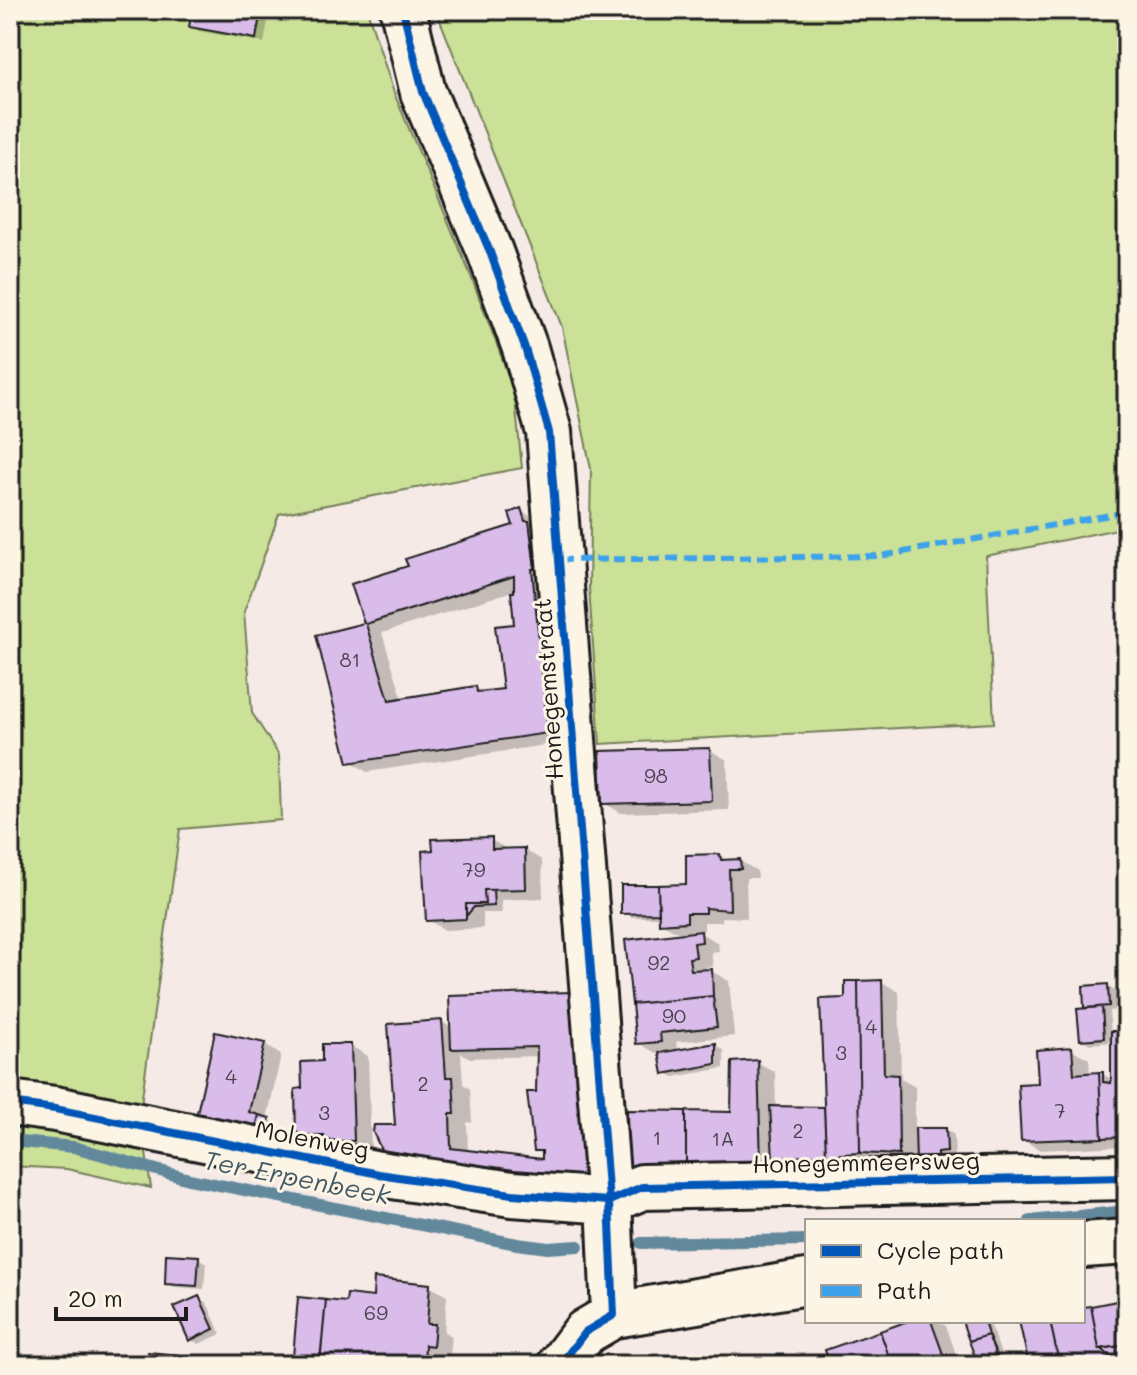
<svg xmlns="http://www.w3.org/2000/svg" width="1137" height="1375" font-family="Mali,sans-serif">
<style>
.green{fill:#cbe197;stroke:#747e5a;stroke-width:2}
.shadow{fill:#0003;fill-rule:evenodd}
.lines{fill:none;stroke-linecap:round;stroke-linejoin:round}
.stream{stroke:#62889c;stroke-width:12}
.building{fill:#d9bcea;stroke:#1c1c1c;stroke-width:2;fill-rule:evenodd}
.street-casing{stroke:#1c1c1c;stroke-width:50}
.street{stroke:#fcf5e5;stroke-width:44}
.quiet{stroke:#3da2ea;stroke-width:6;stroke-dasharray:12 6;stroke-linecap:butt}
.cycleway-casing{stroke:#fcf5e5;stroke-width:13}
.cycleway{stroke:#0057b8;stroke-width:8}
.labels{text-anchor:middle;stroke-width:6;stroke-linejoin:round;paint-order:stroke}
.number-label{font-size:20px;fill:#4b4450}
.street-label{font-size:24px;fill:#1c1c1c;stroke:#fcf5e5}
.water-label{font-size:26px;font-style:italic;fill:#455b67;stroke:#fcf5e5}
</style>
<rect width="100%" height="100%" fill="#f5eae6"/>
<filter id="ink" filterUnits="userSpaceOnUse"><feTurbulence type="fractalNoise" baseFrequency=".0125" numOctaves="2"/><feDisplacementMap in="SourceGraphic" scale="16" xChannelSelector="R" yChannelSelector="G"/><feConvolveMatrix kernelMatrix="1 2 1 2 8 2 1 2 1" color-interpolation-filters="sRGB"/></filter>
<g filter="url(#ink)">
<path class="green" d="M10 10H367L394 93 469 271 514 390 522 468 279 514 244 612 252 713 279 755 281 820 180 829 140 1111 151 1188 67 1169 10 1166Z
M436 10H1127V527L986 556 994 723 600 744 589 588 591 469 562 327Z"/>
<path class="shadow" d="M194 10H270L264 43 199 31 191 26Z
M521 511 539 521 565 742 367 772 350 761 366 624 353 585 411 568 516 527ZM513 591 517 626 505 691 484 693 475 688 403 700 382 633Z
M710 750 727 760 729 810 621 813 604 803Z
M491 840 509 850H524L542 860 543 898 501 900 502 913H483V928L445 930 428 920Z
M720 856 729 862 740 861 757 871 758 878H746L747 918 722 917V922H704V931H697L718 943 719 951 711 952 713 966 706 967 707 971H711L729 981 734 1036 676 1042 678 1052 716 1045 724 1050V1068L674 1077 665 1072 661 1053H656L638 1043 683 935 661 923V917H631L623 912 688 886Z
M882 982 899 992 901 1079 915 1087V1130H946L954 1135 955 1156H945V1165H926L916 1159V1164L792 1167 777 1158V1174L647 1176 630 1166 733 1114 757 1062 775 1072 776 1108 826 1109 847 1000Z
M1107 986 1115 991 1117 1010 1109 1011 1111 1033H1127V1146L1040 1150 1023 1140 1041 1085 1071 1049 1089 1059 1090 1075 1103 1074 1113 1080V1042L1090 1044 1082 1039 1087 1010 1085 988Z
M570 994 603 1192 403 1165 398 1126 442 1022 452 1028ZM461 1053 470 1058 539 1056 536 1149 544 1154V1161L468 1152 467 1122 472 1123 470 1089 463 1084Z
M264 1044 281 1055 267 1119 277 1124 272 1145 215 1131Z
M351 1046 368 1056 371 1150H343L315 1145 298 1135 304 1090Z
M198 1258 206 1263 204 1289 175 1287 167 1283Z
M429 1286 447 1296 444 1332 452 1336 450 1355 442 1354 441 1365H322V1363L304 1361 296 1356 300 1300 348 1304Z
M199 1298 207 1303 221 1334 199 1344 191 1340Z
M914 1321H937L946 1326 960 1365H832Z
M964 1321H989L1004 1362 995 1365 980 1362Z
M179 1357 187 1362V1365H148Z"/>
<g class="lines">
<path class="stream" d="M10 1141 74 1147 189 1179 517 1244 548 1248 578 1246
M1030 1221 1127 1211
M641 1243 807 1240"/>
</g>
<path class="building" d="M192 10H261L256 39 189 27Z
M521 508 525 521H529L535 569H532L548 733 348 763 316 635 364 623 351 584 408 566 405 559 513 525 509 513ZM514 576V592H511L514 624 495 626 503 689 477 692 476 686 389 700 366 624Z
M710 748 712 801 602 804 600 751Z
M492 837V849L525 848 526 889 484 890 485 904H466V919L426 921 422 851 433 850 432 839Z
M720 854 721 860 740 859 741 869H729L730 910 705 908V913H687V922L659 924 658 885 686 884V855Z
M621 885H658L659 913 621 914Z
M484 890H493L494 906 474 907 466 916V904H485Z
M701 931 702 942 694 943 696 957 689 958 691 970 712 969 713 996 632 1004 625 940Z
M882 980 884 1074 898 1075 899 1155 860 1153 858 981Z
M845 981H858L860 1153 826 1155 820 999 845 998Z
M1108 984 1109 1006 1084 1008 1083 986Z
M571 992 586 1183 415 1168V1155L384 1156 373 1132 374 1125H395L388 1024 442 1020 446 1077H453L455 1114H450L451 1148 542 1159V1151H534L527 1092H536L537 1047 451 1049 449 996Z
M713 996 717 1027 660 1033 661 1042 636 1044 632 1004Z
M1102 1007 1104 1038 1080 1040 1077 1009Z
M1111 1031H1127V1137L1102 1138 1099 1072H1103V1082L1111 1083Z
M215 1032 265 1043 249 1112 259 1115 254 1136 195 1122Z
M716 1043V1064L663 1074 659 1053Z
M322 1044H351L354 1141H324V1136H296L295 1089 302 1088 301 1062 322 1061Z
M1072 1047 1074 1074 1099 1072 1102 1138 1021 1141 1018 1084 1038 1083 1036 1050Z
M758 1060 761 1165 686 1166V1111L731 1112 732 1062Z
M770 1106 824 1107 826 1155 773 1158Z
M627 1110 686 1111V1166L628 1167Z
M259 1115 270 1118 265 1138 254 1136Z
M915 1128H946L947 1152 937 1153V1161L916 1162Z
M166 1254 199 1256 197 1286 165 1284Z
M374 1278 430 1284 427 1324H435L433 1346 425 1345 424 1365 320 1363 326 1300 346 1302 347 1294 373 1297Z
M199 1296 214 1329 189 1341 174 1307Z
M298 1297 326 1300 320 1360 293 1357Z
M1127 1299V1345L1099 1349 1091 1306Z
M1091 1306 1099 1349H1102L1119 1365H1064L1058 1358 1050 1321H1083V1307Z
M908 1321H931L947 1365H892L880 1331Z
M962 1321H984L988 1335 969 1341Z
M1019 1321H1050L1058 1358 1064 1365H1029Z
M880 1331 892 1365H830L825 1350Z
M988 1335 997 1357 978 1364 969 1341Z
M1127 1345V1365H1119L1102 1349Z
M148 1352 179 1355V1365H146Z"/>
<g class="lines">
<g class="street-casing">
<path id="street" d="M403 10 423 92 490 252 525 348 549 432 609 1201 614 1315
M10 1103 55 1109 379 1174 512 1194 609 1201 642 1187 1127 1177
M1083 1245 1127 1242
M560 1365 585 1332 614 1315 807 1282"/>
</g>
<use href="#street" class="street"/>
<path class="quiet" d="M559 560 881 556 1127 512"/>
<g class="cycleway-casing">
<path id="cycleway" d="M403 10 423 92 490 252 525 348 549 432 609 1201 614 1315 585 1332 560 1365
M10 1103 55 1109 379 1174 512 1194 609 1201 642 1187 1127 1177"/>
</g>
<use href="#cycleway" class="cycleway"/>
</g>
</g>
<g class="labels">
<g class="number-label">
<text x="350" y="667">81</text>
<text x="656" y="783">98</text>
<text x="474" y="877">79</text>
<text x="659" y="970">92</text>
<text x="674" y="1023">90</text>
<text x="871" y="1034">4</text>
<text x="841" y="1060">3</text>
<text x="231" y="1084">4</text>
<text x="423" y="1091">2</text>
<text x="1060" y="1118">7</text>
<text x="324" y="1120">3</text>
<text x="798" y="1138">2</text>
<text x="657" y="1145">1</text>
<text x="723" y="1146">1A</text>
<text x="376" y="1320">69</text>
</g>
<g class="street-label">
<text transform="translate(549 689) rotate(-94)" y="8">Honegemstraat</text>
<text transform="translate(312 1140) rotate(11)" y="8">Molenweg</text>
<text transform="translate(866 1163) rotate(-1)" y="8">Honegemmeersweg</text>
</g>
<g class="water-label">
<text transform="translate(297 1178) rotate(11)" y="9">Ter Erpenbeek</text>
</g>
</g>
<rect width="1137" height="1375" fill="none" stroke="#fcf5e5" stroke-width="40"/>
<rect x="20" y="20" width="1097" height="1335" fill="none" stroke="#1c1c1c" stroke-width="3" filter="url(#ink)"/>
<rect x="805" y="1219" width="280" height="104" fill="#fcf5e5" stroke="#a29e95" stroke-width="2"/>
<rect x="821" y="1245" width="40" height="12" fill="#0057b8" stroke="#a29e95" stroke-width="2"/>
<text x="877" y="1259" font-size="24" fill="#1c1c1c">Cycle path</text>
<rect x="821" y="1285" width="40" height="12" fill="#3da2ea" stroke="#a29e95" stroke-width="2"/>
<text x="877" y="1299" font-size="24" fill="#1c1c1c">Path</text>
<path d="M56 1307v12h130v-12" fill="none" stroke="#1c1c1c" stroke-width="4"/>
<text x="68" y="1307" font-size="24" fill="#1c1c1c" stroke="#fcf5e5" stroke-width="6" paint-order="stroke">20 m</text>
</svg>
